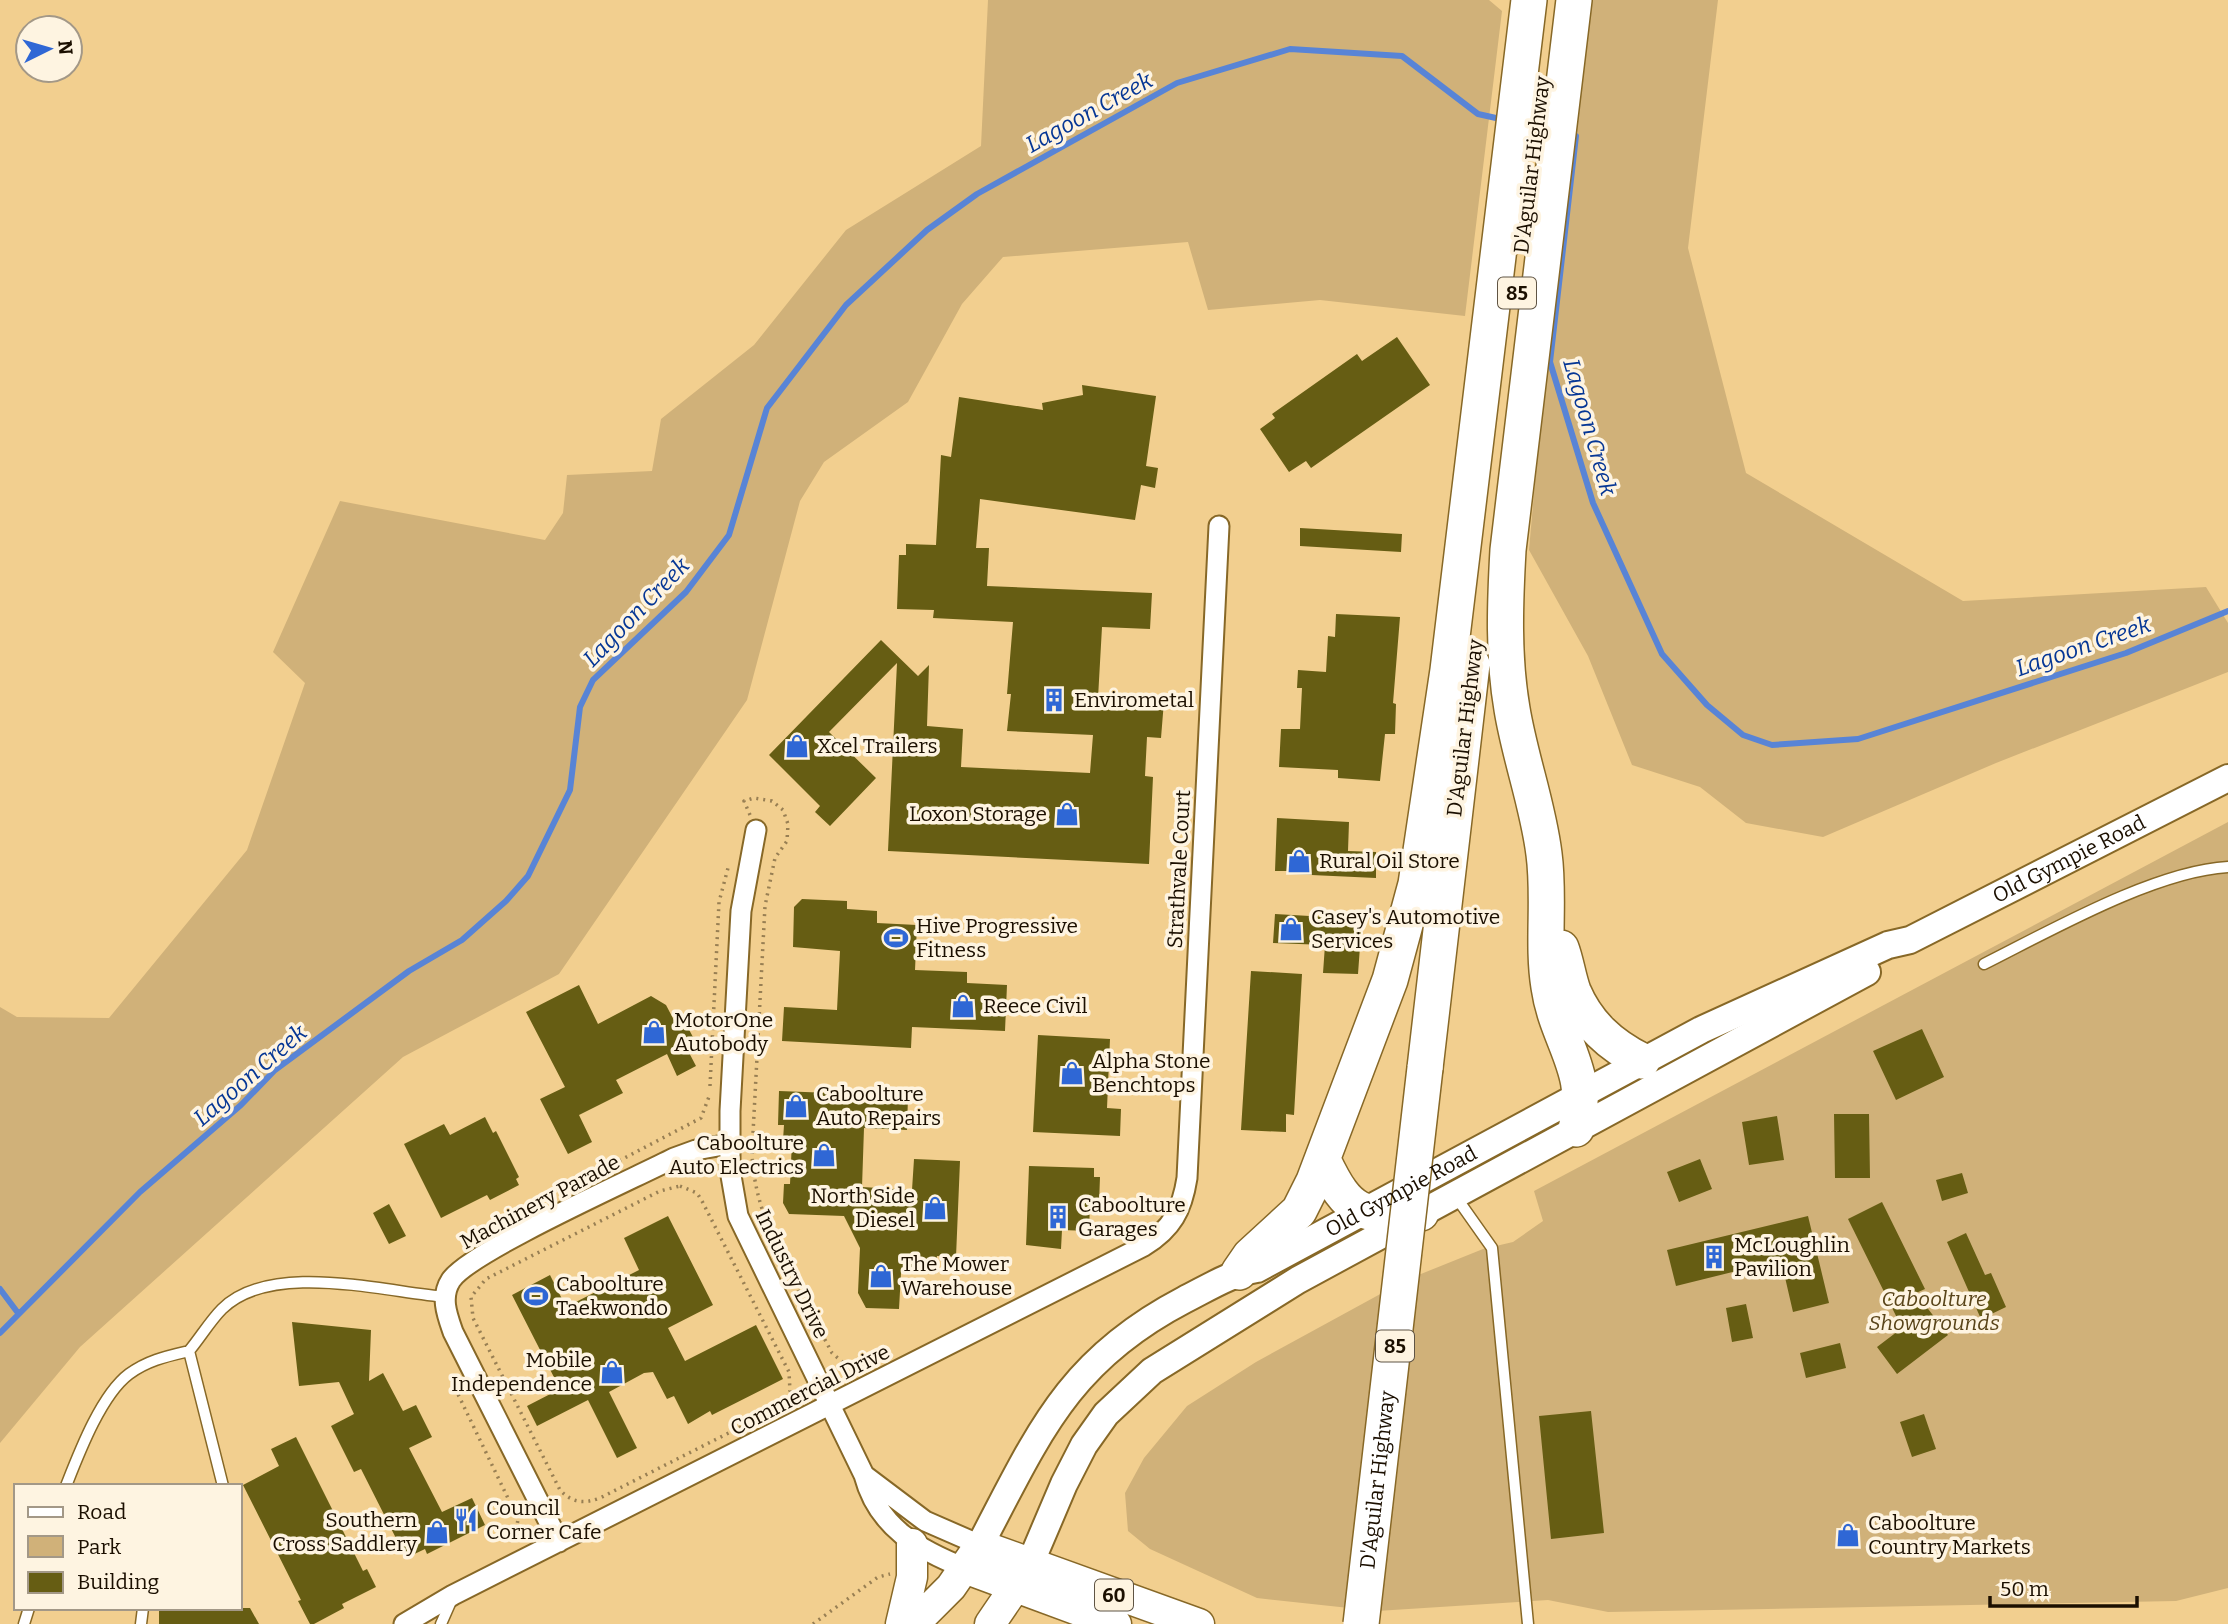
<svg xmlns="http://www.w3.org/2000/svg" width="2228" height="1624" font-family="Bitter,serif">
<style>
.green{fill:#d0b179}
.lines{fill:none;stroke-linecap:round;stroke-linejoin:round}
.stream{stroke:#5884d6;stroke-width:6}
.building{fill:#665d13}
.lane-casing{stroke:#876827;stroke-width:13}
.street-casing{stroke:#876827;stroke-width:23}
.secondary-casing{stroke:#876827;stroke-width:30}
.primary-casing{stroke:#876827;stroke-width:33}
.highway-casing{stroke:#876827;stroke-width:38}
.path{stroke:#987f53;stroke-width:3.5;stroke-dasharray:2 5;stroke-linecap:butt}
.lane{stroke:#fff;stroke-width:10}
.street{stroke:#fff;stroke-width:19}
.secondary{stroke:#fff;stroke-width:26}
.primary{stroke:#fff;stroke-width:30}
.highway{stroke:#fff;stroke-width:35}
.highway-bridge-casing{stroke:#876827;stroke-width:38;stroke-linecap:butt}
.highway-bridge{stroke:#fff;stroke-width:35}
.labels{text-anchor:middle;stroke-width:7;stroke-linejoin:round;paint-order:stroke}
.shield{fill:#fef4e1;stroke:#5f5444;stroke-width:2}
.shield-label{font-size:19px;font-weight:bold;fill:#1b0f00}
.street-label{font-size:21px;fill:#1b0f00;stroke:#fef4e1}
.poi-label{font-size:21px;fill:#1b0f00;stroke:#fef4e1;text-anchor:start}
.park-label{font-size:21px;font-style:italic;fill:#594419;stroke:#fef4e1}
.water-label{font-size:23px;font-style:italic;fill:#053695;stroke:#fef4e1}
</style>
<rect width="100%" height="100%" fill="#f2cf8f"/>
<path class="green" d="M988 0H1489L1502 11 1465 316 1320 300 1208 310 1188 242 1003 257 962 304 908 402 824 462 800 501 747 700 559 974 403 1057 80 1347 0 1443V1007L17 1017 109 1018 247 850 305 683 273 652 340 501 545 540 563 513 567 475 652 471 661 419 754 345 846 230 981 146Z
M1591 0H1718L1688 248 1746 473 1963 601 2206 587 2228 623V672L1996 763 1823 837 1746 823 1700 787 1632 765 1588 656 1529 550 1539 436Z
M2228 822V1588L2176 1601 1608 1612 1548 1600 1377 1611 1257 1598 1150 1549 1128 1531 1125 1493 1144 1458 1187 1406 1256 1362 1406 1280 1483 1249 1513 1242 1543 1221 1534 1191Z"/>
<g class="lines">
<path class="stream" d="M1570 135 1576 136 1550 362 1593 503 1662 654 1707 705 1743 735 1772 745 1858 739 2126 653 2228 611
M0 1289 18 1313
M0 1333 140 1192 241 1105 275 1070 409 971 462 940 506 901 528 876 570 790 580 707 593 680 686 592 729 535 767 408 846 305 927 230 977 194 1177 83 1290 49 1402 56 1478 114 1505 120"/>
</g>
<path class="building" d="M1397 337 1430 385 1311 468 1306 461 1289 472 1260 429 1275 418 1272 414 1357 354 1362 361Z
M1082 385 1156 396 1146 466 1158 468 1155 488 1141 485 1135 520 980 499 976 548H989L987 586 1152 593 1150 629 1102 627 1098 698 1164 701 1161 738 1147 737 1145 776 1153 777 1149 864 888 851 897 663 829 732 876 778 830 826 815 812 820 806 769 755 881 640 918 676 929 665 927 726 963 729 961 767 1090 773 1093 735 1007 731 1011 694H1007L1013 622 933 618 934 610 897 609 899 555H906V544L936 545 941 455 951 457 959 397 1043 410 1042 403 1083 395Z
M1300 528 1402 534 1401 552 1300 546Z
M1336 614 1400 617 1393 703 1396 704 1395 734H1385L1380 781 1338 778V770L1279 767 1281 729H1300L1302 688H1297L1298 670 1326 672 1328 636 1335 637Z
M1277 818 1349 822 1348 851 1376 852V878L1290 874V871H1275Z
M802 899 847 901V909L877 911V923L917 925 915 970 967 972V983L1007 985 1005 1031 912 1027 911 1048 782 1041 784 1007 837 1010 840 951 793 947 794 907Z
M1275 914 1362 919 1358 974 1323 973 1325 945 1273 943Z
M1251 971 1302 974 1294 1115 1286 1114V1132L1241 1130Z
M579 985 598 1024 651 996 666 1005 677 1026 685 1022 694 1039 685 1045 696 1066 677 1076 667 1054 616 1080 623 1093 579 1115 592 1142 568 1154 540 1099 565 1087 526 1012Z
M1922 1029 1944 1077 1896 1100 1873 1051Z
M1038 1035 1110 1039 1107 1108 1121 1109 1120 1136 1033 1132Z
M779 1091 908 1096 907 1130 864 1128 862 1187 912 1190 914 1159 960 1161 956 1257 937 1256 936 1274 901 1273 899 1309 866 1308 858 1293 860 1248 844 1216 789 1214 783 1203 784 1184H790L792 1141 783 1140 784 1125H778Z
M1834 1114H1869L1870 1178H1835Z
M1777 1116 1784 1160 1749 1165 1742 1122Z
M485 1117 493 1133 496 1131 519 1177 516 1179 519 1185 490 1200 487 1195 441 1218 404 1144 444 1124 450 1135Z
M1700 1159 1712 1189 1679 1202 1667 1172Z
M1029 1166 1094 1168V1177H1100L1099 1204H1090L1089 1231 1062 1230 1061 1249 1026 1245Z
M1962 1173 1968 1193 1942 1201 1936 1180Z
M1882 1202 1925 1289 1916 1293 1948 1335 1897 1374 1877 1347 1902 1328 1848 1219Z
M389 1204 406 1236 389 1244 373 1213Z
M668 1216 713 1305 668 1328 685 1361 756 1325 783 1379 712 1415 710 1411 688 1424 674 1396 667 1399 653 1372 644 1373 609 1392 637 1448 617 1458 588 1400 537 1426 527 1406 560 1389 512 1295 550 1275 566 1307 639 1270 624 1238Z
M1808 1216 1829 1303 1793 1312 1781 1260 1676 1286 1667 1250Z
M1966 1233 1985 1275 1991 1273 2006 1307 1981 1319 1947 1242Z
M1746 1304 1753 1338 1732 1342 1726 1308Z
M292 1322 371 1330 369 1381 383 1373 403 1411 416 1405 432 1437 409 1448 442 1512 472 1498 485 1525 427 1554 425 1549 406 1558 361 1469 354 1472 331 1426 354 1414 339 1382 299 1386Z
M1840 1343 1846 1368 1806 1378 1800 1353Z
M1591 1411 1604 1533 1551 1539 1539 1416Z
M1924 1414 1936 1449 1912 1457 1900 1422Z
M296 1437 363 1571 367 1569 376 1587 342 1604 344 1608 314 1624H310L298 1601 301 1600 243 1485 279 1466 271 1449Z
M159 1608H250L259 1624H159Z"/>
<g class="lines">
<g class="lane-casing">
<path id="lane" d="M1984 964C2050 931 2155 871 2228 867
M1456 1197 1492 1248 1528 1624
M189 1351 223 1486
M66 1486C79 1453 101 1395 129 1374 148 1360 168 1356 189 1351 200 1338 210 1321 222 1309 272 1260 384 1292 446 1297
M24 1624 29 1608
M141 1624 143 1608
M441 1624 452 1599"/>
</g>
<g class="street-casing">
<path id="street" d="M756 830 741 911 730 1111V1170L738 1216 864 1475C878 1528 919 1550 967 1569
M864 1475 925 1521 980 1545
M559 1542 453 1332C447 1315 440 1297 451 1280 471 1251 633 1179 674 1158L696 1150 729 1144
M404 1624 453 1595 1144 1246C1172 1229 1182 1210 1187 1178L1219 526"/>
</g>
<g class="secondary-casing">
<g id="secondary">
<path id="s1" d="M980 1545C1038 1435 1067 1361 1184 1300 1208 1288 1231 1273 1257 1269L1701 1030 1888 945 1910 940 2228 778"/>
<path d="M1030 1564 1064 1484 1084 1445 1106 1414 1152 1371 1298 1280 1867 972"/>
</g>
</g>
<g class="primary-casing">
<path id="primary" d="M967 1569 1116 1624
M901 1624 912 1577V1544
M914 1624 951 1587 980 1545 1199 1624
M990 1624 1026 1571"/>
</g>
<g class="highway-casing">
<path id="highway" d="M1574 0 1508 550C1505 603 1503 657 1512 709 1520 758 1538 805 1544 854 1550 898 1542 944 1549 987 1557 1042 1592 1072 1576 1129
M1561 948C1566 961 1568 977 1573 991 1587 1024 1610 1045 1642 1061
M1425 1068 1472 664
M1323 1160C1349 1215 1361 1217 1421 1213
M1239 1272 1250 1256 1299 1211 1314 1181 1390 980 1416 884 1448 670 1529 0"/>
</g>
<path class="path" d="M750 815 744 801 754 798 772 801 783 810 788 824 787 841 775 858 765 906 752 1152C754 1224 800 1291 832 1353L846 1365H863
M710 1086 719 902 728 868
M613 1164 701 1118 710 1094
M680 1186 697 1193 702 1201 789 1372 790 1391 778 1408 600 1498C584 1504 572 1503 560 1490L473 1318 471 1297 486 1279 660 1191Z
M500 1220 518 1211
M461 1385 455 1388 518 1519 516 1532 507 1544
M813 1624 878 1577 890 1574"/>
<use href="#lane" class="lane"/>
<use href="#street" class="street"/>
<use href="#secondary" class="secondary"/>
<use href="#primary" class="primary"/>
<use href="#highway" class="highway"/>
<g class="highway-bridge-casing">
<g id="highway-bridge">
<path id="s2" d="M1361 1624 1425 1068"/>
</g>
</g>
<use href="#highway-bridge" class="highway-bridge"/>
</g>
<defs>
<g id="building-bare" transform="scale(1.89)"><path d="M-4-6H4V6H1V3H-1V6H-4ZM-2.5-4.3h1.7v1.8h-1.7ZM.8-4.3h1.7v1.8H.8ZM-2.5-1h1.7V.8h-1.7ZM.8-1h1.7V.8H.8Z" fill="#2f67d5" stroke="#fef4e1" stroke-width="2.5" paint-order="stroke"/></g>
<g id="shop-bare" transform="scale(1.89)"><path d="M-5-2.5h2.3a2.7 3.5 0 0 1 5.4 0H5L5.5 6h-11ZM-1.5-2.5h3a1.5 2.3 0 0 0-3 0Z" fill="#2f67d5" stroke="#fef4e1" stroke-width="2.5" paint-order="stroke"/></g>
<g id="stadium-bare" transform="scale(1.89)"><path d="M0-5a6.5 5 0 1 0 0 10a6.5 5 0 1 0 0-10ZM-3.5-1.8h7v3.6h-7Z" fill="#2f67d5" stroke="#fef4e1" stroke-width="2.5" paint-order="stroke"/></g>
<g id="restaurant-bare" transform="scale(1.89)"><path d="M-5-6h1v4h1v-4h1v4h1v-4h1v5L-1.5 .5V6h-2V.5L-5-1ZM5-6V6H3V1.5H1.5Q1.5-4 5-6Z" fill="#2f67d5" stroke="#fef4e1" stroke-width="2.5" paint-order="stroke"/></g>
</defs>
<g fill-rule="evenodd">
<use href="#building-bare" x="1054" y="700"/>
<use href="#shop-bare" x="797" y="746"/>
<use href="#shop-bare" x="1067" y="814"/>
<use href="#shop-bare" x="1299" y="861"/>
<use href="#shop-bare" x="1291" y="929"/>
<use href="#stadium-bare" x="896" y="938"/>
<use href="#shop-bare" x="963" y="1006"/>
<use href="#shop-bare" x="654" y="1032"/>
<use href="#shop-bare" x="1072" y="1073"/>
<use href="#shop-bare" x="796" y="1106"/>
<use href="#shop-bare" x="824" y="1155"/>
<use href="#shop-bare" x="935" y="1208"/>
<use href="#building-bare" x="1058" y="1217"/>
<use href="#building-bare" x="1714" y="1257"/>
<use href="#shop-bare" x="881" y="1276"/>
<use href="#stadium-bare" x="536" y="1296"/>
<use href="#shop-bare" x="612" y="1372"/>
<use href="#restaurant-bare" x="466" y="1520"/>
<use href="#shop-bare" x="437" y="1532"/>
<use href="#shop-bare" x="1848" y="1535"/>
</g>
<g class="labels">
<g class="shield">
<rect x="1498" y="277.5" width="38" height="31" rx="5"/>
<rect x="1376" y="1330.5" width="38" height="31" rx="5"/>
<rect x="1095" y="1579.5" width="38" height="31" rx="5"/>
</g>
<g class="shield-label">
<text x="1517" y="300">85</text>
<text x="1395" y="1353">85</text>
<text x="1114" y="1602">60</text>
</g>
<g class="street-label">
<text transform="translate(1532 165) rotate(-83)" y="7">D'Aguilar Highway</text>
<text transform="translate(1465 728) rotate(-83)" y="7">D'Aguilar Highway</text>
<text dy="7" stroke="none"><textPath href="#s1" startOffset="1316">Old Gympie Road</textPath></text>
<text transform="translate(1179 869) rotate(-87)" y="7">Strathvale Court</text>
<text dy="7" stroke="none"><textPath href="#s1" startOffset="569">Old Gympie Road</textPath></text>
<text transform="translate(540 1202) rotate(-28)" y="7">Machinery Parade</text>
<text transform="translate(792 1274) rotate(64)" y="7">Industry Drive</text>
<text transform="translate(810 1390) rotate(-27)" y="7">Commercial Drive</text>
<text dy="7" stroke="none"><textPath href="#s2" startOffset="145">D'Aguilar Highway</textPath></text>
</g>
<g class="poi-label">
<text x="1074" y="707">Envirometal</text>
<text x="817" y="753">Xcel Trailers</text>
<text x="1047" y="821" text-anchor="end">Loxon Storage</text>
<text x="1319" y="868">Rural Oil Store</text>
<text x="1311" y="924">Casey's Automotive<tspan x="1311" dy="24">Services</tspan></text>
<text x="916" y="933">Hive Progressive<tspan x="916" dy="24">Fitness</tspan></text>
<text x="983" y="1013">Reece Civil</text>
<text x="674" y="1027">MotorOne<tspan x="674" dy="24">Autobody</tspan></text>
<text x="1092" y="1068">Alpha Stone<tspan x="1092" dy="24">Benchtops</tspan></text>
<text x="816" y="1101">Caboolture<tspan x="816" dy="24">Auto Repairs</tspan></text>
<text x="804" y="1150" text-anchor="end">Caboolture<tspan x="804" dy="24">Auto Electrics</tspan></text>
<text x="915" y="1203" text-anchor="end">North Side<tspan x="915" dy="24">Diesel</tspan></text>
<text x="1078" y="1212">Caboolture<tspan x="1078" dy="24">Garages</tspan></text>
<text x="1734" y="1252">McLoughlin<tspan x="1734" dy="24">Pavilion</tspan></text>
<text x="901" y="1271">The Mower<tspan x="901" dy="24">Warehouse</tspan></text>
<text x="556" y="1291">Caboolture<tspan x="556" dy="24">Taekwondo</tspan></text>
<text x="592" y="1367" text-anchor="end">Mobile<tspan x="592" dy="24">Independence</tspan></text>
<text x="486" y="1515">Council<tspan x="486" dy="24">Corner Cafe</tspan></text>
<text x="417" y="1527" text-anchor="end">Southern<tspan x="417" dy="24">Cross Saddlery</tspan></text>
<text x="1868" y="1530">Caboolture<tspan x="1868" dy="24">Country Markets</tspan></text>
</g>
<g class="park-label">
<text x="1934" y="1306">Caboolture<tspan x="1934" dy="24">Showgrounds</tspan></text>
</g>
<g class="water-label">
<text transform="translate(1089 112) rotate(-29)" y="8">Lagoon Creek</text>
<text transform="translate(1590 427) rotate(74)" y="8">Lagoon Creek</text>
<text transform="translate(636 612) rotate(-46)" y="8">Lagoon Creek</text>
<text transform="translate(2083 646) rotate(-19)" y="8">Lagoon Creek</text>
<text transform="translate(250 1075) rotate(-41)" y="8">Lagoon Creek</text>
</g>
</g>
<rect x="14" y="1484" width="228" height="126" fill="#fef4e1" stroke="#a39887" stroke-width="2"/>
<rect x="28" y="1507" width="35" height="10" fill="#ffffff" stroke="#a39887" stroke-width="2"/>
<text x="77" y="1519" font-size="21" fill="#1b0f00">Road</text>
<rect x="28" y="1536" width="35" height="21" fill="#d0b179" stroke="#a39887" stroke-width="2"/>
<text x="77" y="1554" font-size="21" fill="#1b0f00">Park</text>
<rect x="28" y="1572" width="35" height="21" fill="#665d13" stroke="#a39887" stroke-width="2"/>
<text x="77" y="1589" font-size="21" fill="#1b0f00">Building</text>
<g transform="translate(49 49) rotate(85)"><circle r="33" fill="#fef4e1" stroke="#a39887" stroke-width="2"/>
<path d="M0-5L12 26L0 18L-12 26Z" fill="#2f67d5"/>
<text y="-10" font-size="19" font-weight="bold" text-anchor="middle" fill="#1b0f00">N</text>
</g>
<path d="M1990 1596v10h147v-10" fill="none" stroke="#1b0f00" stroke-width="3.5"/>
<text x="2000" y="1596" font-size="21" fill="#1b0f00" stroke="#fef4e1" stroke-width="5" paint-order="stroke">50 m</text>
</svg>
